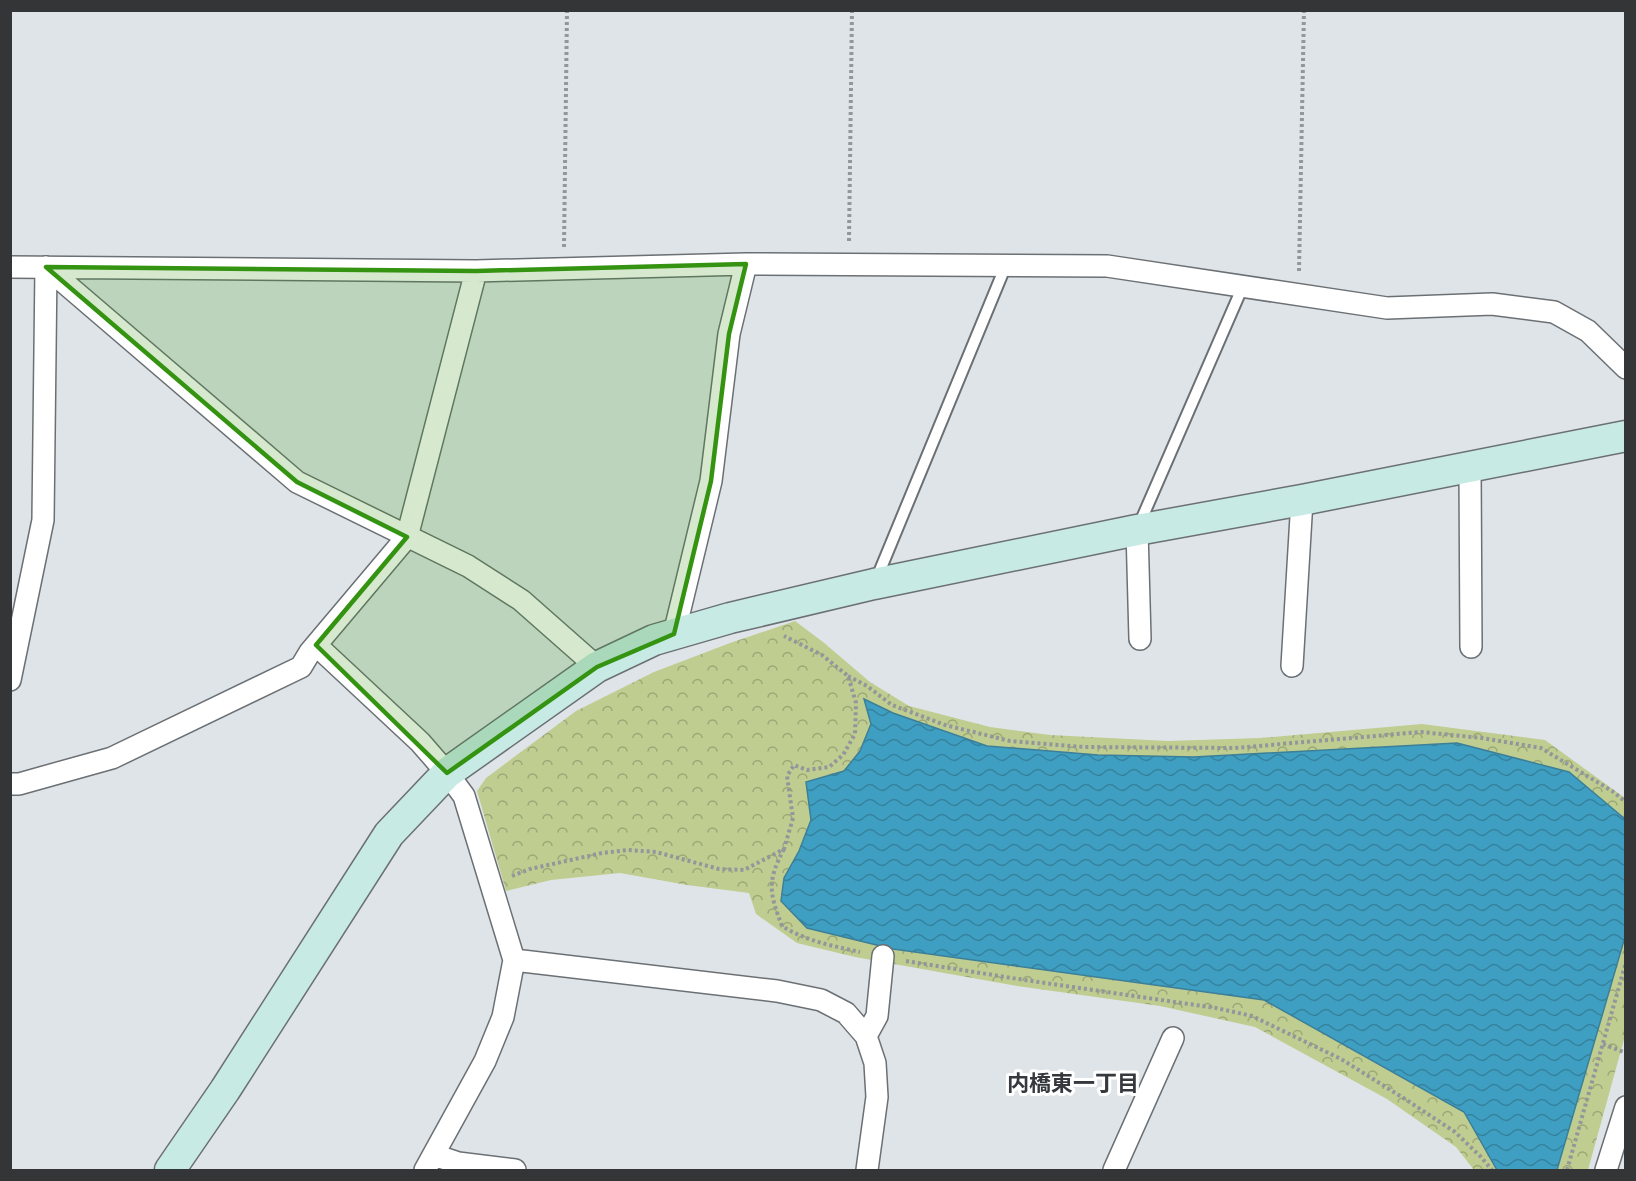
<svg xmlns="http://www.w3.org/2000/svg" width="1636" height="1181" font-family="'Fira Sans Condensed','Noto Sans JP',sans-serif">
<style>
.park{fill:url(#park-crowns)}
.water{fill:url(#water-waves);stroke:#3b7f98;stroke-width:1.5}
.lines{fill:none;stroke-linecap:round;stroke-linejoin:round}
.lane-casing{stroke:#6b7074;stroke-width:14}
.street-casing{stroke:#6b7074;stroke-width:24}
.secondary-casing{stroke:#6b7074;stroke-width:33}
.path{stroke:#93969a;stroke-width:4;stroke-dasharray:3 3;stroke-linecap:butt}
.lane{stroke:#fff;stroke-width:10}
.street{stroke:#fff;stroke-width:21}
.secondary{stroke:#c8eae5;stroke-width:30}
.marked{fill:#349310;fill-opacity:0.2;stroke:#349310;stroke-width:4.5;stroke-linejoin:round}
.labels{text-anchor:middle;stroke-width:6;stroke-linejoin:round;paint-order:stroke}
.neighbourhood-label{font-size:22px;font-weight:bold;fill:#35393d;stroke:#fff}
</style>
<defs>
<pattern id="park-crowns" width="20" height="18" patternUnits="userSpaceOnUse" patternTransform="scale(1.5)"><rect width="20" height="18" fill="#bfcd90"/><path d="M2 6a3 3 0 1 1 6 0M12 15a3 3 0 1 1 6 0" fill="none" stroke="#9ca776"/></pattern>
<pattern id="water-waves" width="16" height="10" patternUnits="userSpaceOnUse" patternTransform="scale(1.5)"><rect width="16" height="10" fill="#3f9fc2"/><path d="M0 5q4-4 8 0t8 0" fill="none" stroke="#35829e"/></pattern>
</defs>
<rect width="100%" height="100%" fill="#dfe4e8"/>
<path class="park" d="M795 621 823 642 870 682 909 706 990 727 1050 735 1168 741 1260 738 1422 724 1545 740 1625 798V1036L1588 1170H1474L1456 1147 1387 1099 1255 1027 1160 1006 1017 986 855 957 797 943 756 914 749 893 687 885 620 873 551 880 506 891 477 791 486 778 576 711 654 672 730 643Z"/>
<path class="water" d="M864 699 893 713 987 746 1098 755 1194 757 1457 743 1569 772 1625 819V937L1557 1170H1497L1464 1112 1264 1000 893 949 807 928 781 901 784 878 799 851 811 820 806 782 844 771 860 751 871 724Z"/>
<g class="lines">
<g class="lane-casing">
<path id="lane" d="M1139 525 1243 286
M876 580 1006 265"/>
</g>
<g class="street-casing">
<path id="street" d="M10 267 476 271 746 264 1107 266 1387 308 1492 304 1554 312 1588 331 1626 368
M46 267 297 482 468 566 521 600 597 667
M1470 467 1471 647
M1137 530 1140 639
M674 634 711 481 729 334 746 264
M316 645 420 742 447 773 464 796 514 960 503 1017 485 1061 425 1170
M1292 666 1302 500
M10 680 43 520 46 267
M10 784H19L112 758 301 667 310 652 407 537 476 271
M514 960 777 991 821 1000 846 1013 866 1036 875 1063 877 1097 867 1170
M866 1036 877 1016 883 956
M434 1155 458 1163 515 1170
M1114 1170 1173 1038
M1606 1170 1626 1107"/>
</g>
<g class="secondary-casing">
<path id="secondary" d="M170 1170 225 1090 389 834 447 773 597 667 654 640 730 618 874 584 1137 530 1302 500 1626 436"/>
</g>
<path class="path" d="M849 241 852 10
M564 247 567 10
M1299 271 1304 10
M848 676 867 686 892 705 945 725 1010 741 1084 747 1235 748 1421 732 1482 738 1541 748 1612 791 1626 802
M784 849C767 881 769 892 782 926 806 941 833 946 860 952
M512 876 530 869 602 853 628 850 656 852 719 869 744 870 784 849 793 818 787 776 794 765 807 770 829 767 843 755 855 734 856 703 848 676 822 655 784 636
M906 961 1018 979 1216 1008 1252 1016 1341 1059 1405 1099 1455 1132 1481 1157 1492 1170
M1603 1044 1626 1053
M1567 1170 1626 962"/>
<use href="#lane" class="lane"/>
<use href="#street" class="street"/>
<use href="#secondary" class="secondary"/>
</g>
<path class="marked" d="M746 264 729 334 711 481 674 634 597 667 447 773 316 645 407 537 297 482 46 267 476 271Z"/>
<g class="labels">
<g class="neighbourhood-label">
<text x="1073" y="1091">内橋東一丁目</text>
</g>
</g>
<rect width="1636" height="1181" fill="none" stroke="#333537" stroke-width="24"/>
</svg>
